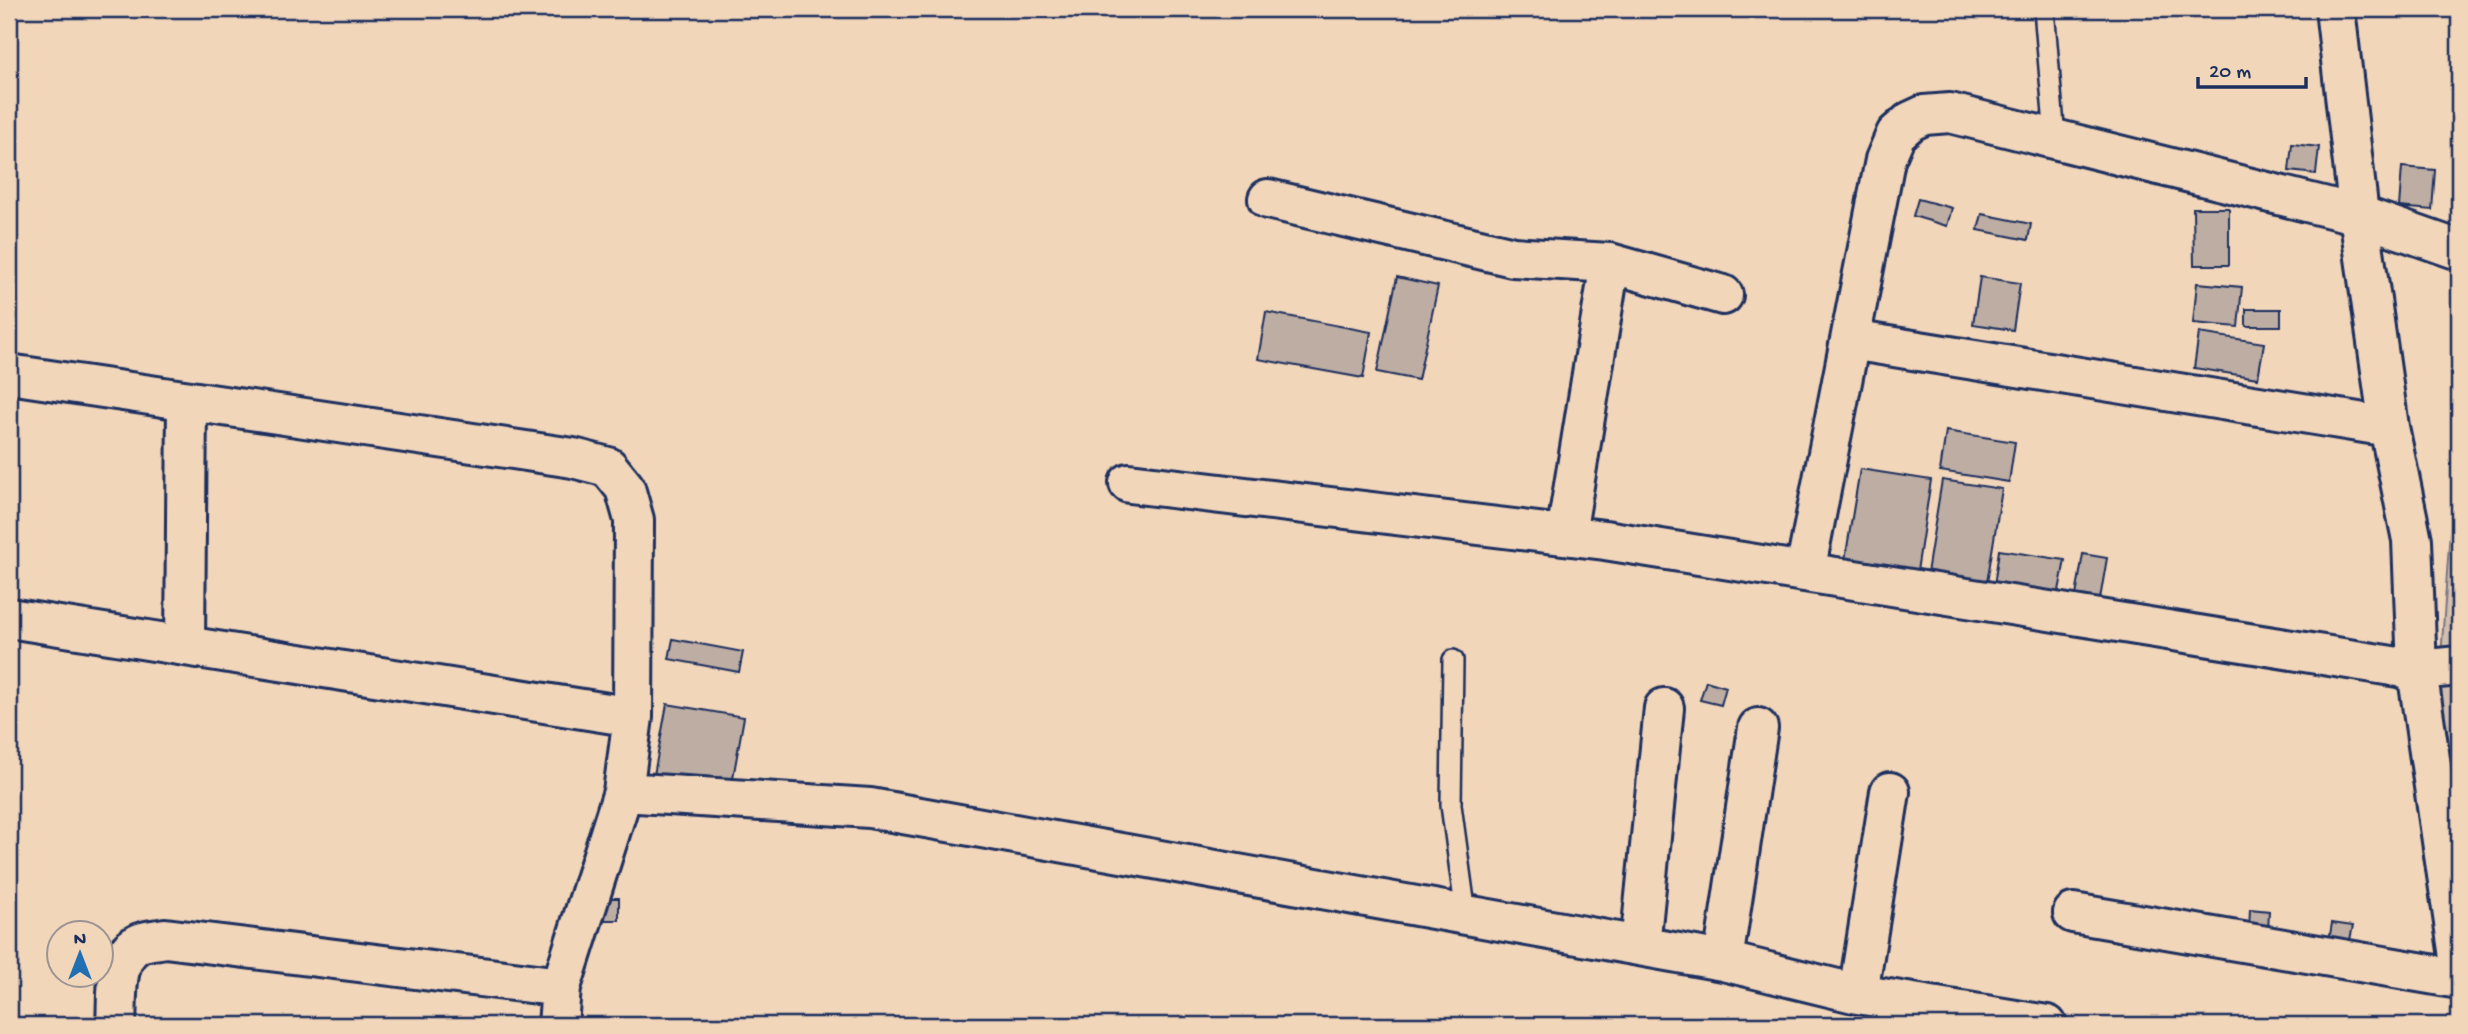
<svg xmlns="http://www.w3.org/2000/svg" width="2468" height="1034" font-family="'Gochi Hand',sans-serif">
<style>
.green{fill:#d2beac;stroke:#767685;stroke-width:2}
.building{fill:#bdada3;stroke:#1b2f5e;stroke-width:2}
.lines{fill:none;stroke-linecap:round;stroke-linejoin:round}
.service-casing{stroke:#1b2f5e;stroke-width:24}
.minor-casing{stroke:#1b2f5e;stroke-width:44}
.service{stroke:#f2d6b9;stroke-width:19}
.minor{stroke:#f2d6b9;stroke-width:38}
</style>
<rect width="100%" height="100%" fill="#f2d6b9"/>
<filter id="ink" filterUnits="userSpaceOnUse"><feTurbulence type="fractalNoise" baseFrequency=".0143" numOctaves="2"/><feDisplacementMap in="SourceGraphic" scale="14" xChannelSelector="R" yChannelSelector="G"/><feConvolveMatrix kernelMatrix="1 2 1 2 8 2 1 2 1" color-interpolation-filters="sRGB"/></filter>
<g filter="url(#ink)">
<path class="green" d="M2459 523V832L2439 685 2450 531Z"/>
<path class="building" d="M2292 144 2319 147 2316 174 2289 171Z
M2402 167 2435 170 2432 210 2399 207Z
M1918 199 1952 208 1947 226 1913 216Z
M2193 208H2229V265H2194Z
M1982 214 2031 224 2028 240 1978 230Z
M1397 277 1438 286 1418 380 1377 372Z
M1980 277 2020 283 2013 330 1973 324Z
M2197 283 2242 287 2238 327 2193 323Z
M2246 309H2281V326H2246Z
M1266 312 1371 332 1363 378 1258 359Z
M2199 333 2264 343 2258 378 2194 368Z
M1946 431 2015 442 2009 482 1940 471Z
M1860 469 1931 480 1917 571 1845 560Z
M1942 480 2002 489 1987 583 1927 573Z
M1999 550 2065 560 2058 596 1994 586Z
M2083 554 2107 558 2100 599 2076 596Z
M673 639 743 652 739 672 669 659Z
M1706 681 1726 687 1721 705 1700 700Z
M667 704 744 717 731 789 654 775Z
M602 898H619V920H602Z
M2250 909 2269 911 2268 932 2249 931Z
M2332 923 2353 926 2349 944 2329 941Z"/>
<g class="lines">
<g class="service-casing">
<path id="service" d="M2044 9 2055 138
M1453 660 1451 805 1466 915"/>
</g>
<g class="minor-casing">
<path id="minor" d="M2335 9 2359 215 2389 427 2412 540 2417 670 2459 957
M1268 199 1513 257 1610 263 1723 295
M1851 340 2389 427
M9 374 573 458 608 467 625 488 634 520 633 717 623 792 561 987 165 938C157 940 145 940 138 944 112 957 118 1001 116 1025
M1129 483 1605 540 2417 670 2459 666
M1566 535 1610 263
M1805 572 1885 160 1896 134 1911 121 1924 115 1950 113 2359 215 2459 250
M9 618 633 717
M185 646 187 401
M623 792 870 808 1723 961 1858 994 2047 1025
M2073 913 2459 979
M1640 946 1664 708
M1723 961 1758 728
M1858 994 1890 792
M558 1025 561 987"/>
</g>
<use href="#service" class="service"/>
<use href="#minor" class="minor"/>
</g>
</g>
<rect width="2468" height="1034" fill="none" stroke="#f2d6b9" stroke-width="35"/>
<rect x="18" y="18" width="2433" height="999" fill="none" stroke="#1b2f5e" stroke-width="2.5" filter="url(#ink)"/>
<g transform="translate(80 954)"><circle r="33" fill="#f2d6b9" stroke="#9c9395" stroke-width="2"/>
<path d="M0-5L12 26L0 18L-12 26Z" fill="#1f6fb2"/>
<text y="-10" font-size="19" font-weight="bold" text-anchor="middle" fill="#1b2f5e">N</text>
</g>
<path d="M2198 77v10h108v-10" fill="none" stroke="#1b2f5e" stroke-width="3.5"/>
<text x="2209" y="77" font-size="21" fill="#1b2f5e" stroke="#f2d6b9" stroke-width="5" paint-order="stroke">20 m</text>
</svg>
